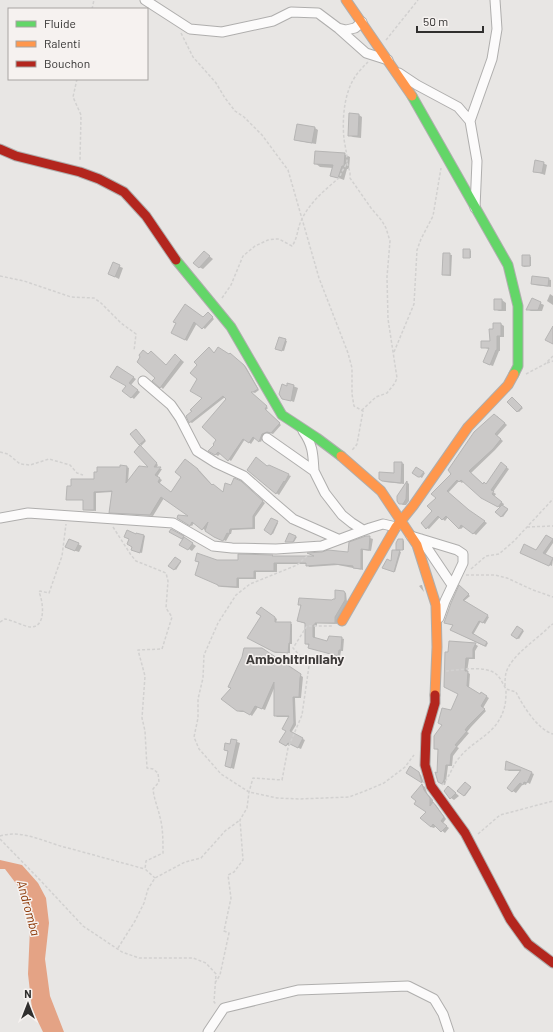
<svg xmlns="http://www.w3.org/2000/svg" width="553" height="1032" font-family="Barlow,sans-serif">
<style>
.water{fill:#e4a385}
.shadow{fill:#0003}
.building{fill:#cbc9c8;stroke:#b6b5b4}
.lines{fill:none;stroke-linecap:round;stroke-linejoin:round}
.street-casing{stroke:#afaead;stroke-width:11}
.fast-casing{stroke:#afaead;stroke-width:11}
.slow-casing{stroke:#afaead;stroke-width:11}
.jam-casing{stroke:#afaead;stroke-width:11}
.path{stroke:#d2d1d0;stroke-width:1.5;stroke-dasharray:3 2;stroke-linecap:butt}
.street{stroke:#fcfbfb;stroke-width:9}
.fast{stroke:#63d668;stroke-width:9}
.slow{stroke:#ff974d;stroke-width:9}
.jam{stroke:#b3261e;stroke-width:9}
.labels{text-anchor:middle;stroke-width:3;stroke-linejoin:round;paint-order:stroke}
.water-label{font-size:13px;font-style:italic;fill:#8c3806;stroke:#f6f2f0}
.quarter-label{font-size:14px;font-weight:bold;fill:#3f3c3b;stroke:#f6f2f0}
</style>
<rect width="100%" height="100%" fill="#e8e6e4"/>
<path class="water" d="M0 860 22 865 38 883 46 898 49 923 45 959 50 996 64 1032H43L32 1009 28 974 30 928 24 894 5 869H0Z"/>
<path class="shadow" d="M359 115 362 117 361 138 353 137 349 135Z
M315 128 318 130 316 144 299 141 295 139Z
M344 154 350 157 349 169H347L344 180 331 175 333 168 320 167 315 163Z
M543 163 547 165 545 175 534 171Z
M470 250 471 251V258H464Z
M204 252 213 259 203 269 199 267Z
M444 254 452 255 451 276 443 275Z
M529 256 531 257V266L524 267 523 266Z
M114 264 123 268 119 279 113 276Z
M548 279 551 280V287L535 285 532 283Z
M550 294 553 296V305L547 301Z
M532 299 544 305 542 311H531L527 309Z
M502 300 506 303V311H499L495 309Z
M188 306 203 318 208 313 214 319 205 329 197 323 187 341 172 332Z
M501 324 504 326V337H500V351H499L493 366 487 364 489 349 482 347 491 342Z
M285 340 287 341 284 351 278 349Z
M211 350 215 354 232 356 246 367 259 390 255 393 250 391 268 408 266 410 281 425 273 434 270 433 264 435 261 442 255 438 251 444 245 439 231 461 221 453 218 456 210 451 216 445 217 440 227 399 225 397 192 423 190 422 203 398Z
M153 354 167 366 178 357 184 362 163 389 154 381 157 378 149 355Z
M117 367 136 379 131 385 140 392 134 399 124 391 128 386Z
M288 384 298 388 294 402 283 398Z
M513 400 523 408 519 412 517 411Z
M497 416 507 425 497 436 503 441 495 450 471 473 484 485 486 484 501 464 509 469 493 492 496 494 494 497 504 504 503 506 508 510 503 517 501 516V508L481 497 464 481 462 483 459 481 448 493 469 511 487 523 476 535 464 526 461 529 459 528 448 517 445 521 440 517 429 529 427 528 438 498 453 474Z
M137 431 146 441 140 447 158 465 156 468 162 469 157 477 162 480 159 484 171 493 183 477 188 461 200 471 213 486 224 493 232 486 243 484 265 503 255 517V529L232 530 231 534H230L226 541 214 536 194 523 192 526 178 518H192L164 498 153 516 113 513 110 512 112 492 96 493V511L84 510V500H70L67 499 72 487 95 480 121 468 127 467 129 468 128 482 151 468 135 452 141 445 131 434Z
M402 463 404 464V484L385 482 383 480 395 474Z
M268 467 291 476 279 495 248 470Z
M416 468 425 473 422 478 413 473Z
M407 482 409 484V501L406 505H403L400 503Z
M271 519 278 523 273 534 265 530Z
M172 530 196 546 192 551 181 544 184 539 171 532Z
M137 534 145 536 142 553 132 549 131 539 137 535Z
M290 534 297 537 294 542H286Z
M547 536 553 540V543L545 555 553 559 552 566 524 553 537 551Z
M367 537 373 539 371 551 363 550V570L338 565 309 567 307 564H277V572H256V579H239V588L222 587 219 586 200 563 196 561H239V555L272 556 274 557H318L349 553Z
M403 540 404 541V550H398Z
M78 544 82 546 79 552 70 549Z
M399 551 401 552 395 572 384 568 392 563Z
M175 558 181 562 176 570 170 565Z
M421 585H422L424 592 419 586Z
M461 588 470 596 464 601 489 617 485 624 481 621 473 635 488 643 486 647 451 630 454 625Z
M344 592 346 593 347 602 337 624 317 623V626L315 625V639L328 642 341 638 344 639 343 651H341L340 657 311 648 309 645 306 644V624L298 621 301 606 299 604 333 601Z
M261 608 277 619 276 623 292 624V644H290V653H276L248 638 262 616Z
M517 627 524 631 519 639 512 635Z
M450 642 475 644 478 646 475 651V659H469L467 672 470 674 469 688 481 696 482 694 489 698 483 708 486 711 471 727 467 732 469 733 457 747 459 748 453 756 452 766H448L446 781 445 785 439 782V750L435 749 459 694 449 653Z
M261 649 303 677 301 698H295L296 725 291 733 305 740 301 749 290 744 289 746 281 741 287 731 290 717H277L275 715V686L265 710 258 707 252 716 247 712H241L238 711Z
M231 740 240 743 234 769 226 766 228 751 225 750 230 745Z
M507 762 534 774 530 784 527 782 526 785 523 784 516 793 508 788 521 771H509L506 769Z
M413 769 421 775 424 783 407 773Z
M465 783 471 788 465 796 459 791Z
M422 785 425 787 427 793 433 800V803L436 805 446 819 443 823 449 828 445 833 436 826 434 828 431 827Z
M449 787 459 796 454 800 451 798 445 791Z"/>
<path class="building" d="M349 113 359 114 358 136H348Z
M297 124 315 127 312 143 294 140Z
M315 151 345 153 344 166H342L338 178 330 176 333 165 314 164Z
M535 160 544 162 542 173 533 172Z
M463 249H470V258H463Z
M204 251 210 256 199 268 193 263Z
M443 253H450V275H442Z
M522 255H530V266H522Z
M113 262 120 265 115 277 108 274Z
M532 276 549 278 548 286 531 284Z
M532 298 541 302 538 310H526Z
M494 299H502V310H494Z
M185 304 203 317 208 312 213 317 202 329 194 322 185 340 171 333 176 323 173 322Z
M493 323H501V336H497V350H496L490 365 483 362 489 348H481V341H490L489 329H493Z
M553 326V344L545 340Z
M279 337 286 339 282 351 275 349Z
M209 347 214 353 218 347 229 354 230 353 244 365 258 389 253 392H251L267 406 265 409 280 423 271 433 267 432 262 434 259 442 253 437 249 443 243 439 228 461 218 452 215 455 208 451 214 445 213 444 216 440 202 427 226 399 223 396 189 423 186 416 192 411 190 410 202 398 190 391 197 379 190 373 197 365 194 362Z
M143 350 148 354 151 351 166 365 175 354 181 360 160 388 152 381 155 378 137 362 140 357 139 355Z
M117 366 134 377 129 383 138 390 131 398 122 391 126 386 110 377Z
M287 383 294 385 291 401 282 399 279 394 282 384 287 386Z
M512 397 522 407 517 412 507 402Z
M494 414 505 423 495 434 501 439 493 449 469 471 483 484 484 482 486 484 501 462 507 467 491 490 494 491 492 494 502 502 498 507 481 498 461 480 459 482 457 480 447 491 469 510 485 521 473 534 461 525 459 529 446 516 442 520 438 516 426 529 421 523 432 511 427 506 436 498 431 494 451 474 448 470 474 432Z
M136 429 145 440 139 445 130 434Z
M140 445 157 463 154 467H161L155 475 160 478 158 482 171 492 181 477 175 472 185 459 198 469V470L212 485 213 484 223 492 225 483 231 485 234 478 241 481 263 501 253 516V528L230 529 229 534 227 533 223 541 214 537 205 531 208 522 202 530 192 522 190 526 177 518 178 515 188 516 161 497 150 515 109 513 112 491 94 492V510H83V500H66L67 486H71V479H94V472H97V467H120V465L127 466 126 483 139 466 148 467 134 452Z
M256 457 267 466 269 465 289 474 285 482 284 481 276 494 247 470Z
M394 462H402L401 483 382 481 379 479V472L394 473Z
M416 467 424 472 420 477H418L412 473Z
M407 481 406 499 403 504H399L397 501V496Z
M502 505 508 509 501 517 495 512Z
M271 518 278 521 271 535 264 530Z
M171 529 184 536 182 539 169 532Z
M127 530 136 534V533L144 535 140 553 131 550 132 547 127 544 129 539 124 537Z
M289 533 296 536 293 542H285Z
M546 535 553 539 543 553 553 558 549 566 520 553 524 544 536 550Z
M366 536H370L369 550 361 549V569L353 568V566L334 564 306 566V563H274V571H254V578H237V587L218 586V585L195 575 199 562 195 561 197 553 217 560H238V554L273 555 272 556H314L307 553 322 552 328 550 348 552 349 542Z
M184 537 193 543 188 550 179 545Z
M69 539 79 543 75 551 65 547Z
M398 539H403V550H396V543Z
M392 550H400L394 572 382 568 387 559 391 561Z
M175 557 181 561 174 570 168 566Z
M459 585 469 594 463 600 488 615 483 623 479 621 472 633 487 642 485 646 450 630 453 625 444 623 451 603Z
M335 590 344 591 345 593V600L335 617V623H315V625H313V637L327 641 329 636 342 637 341 650H339L338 656 308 648 309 644H305V623L297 621 301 605H298L299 598 332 600 333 599H335Z
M261 607 275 617V622H291L290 643H289L288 653 274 652 247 638 261 616 256 613Z
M517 626 523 630 517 639 511 635Z
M449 641 476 643 473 649V658H466L465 671H468L467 686 480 694 481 692 487 696 481 706 485 709 468 726 465 730 467 731 455 745 457 746 451 754 450 765H446L444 780 442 784 438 782 435 772 437 773 438 749H434V736L442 725 438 723 442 708 451 710 458 694 444 687 445 652H448Z
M244 648H262L301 674 300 678 299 697H293L294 723 290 731 303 738 298 748 288 743 286 746 279 742 286 731 282 729 289 716H274V682L262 709 255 706 250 715 243 711H237L221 699 231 688 228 687 242 657Z
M231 739 237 740 231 768 225 766 228 751 224 750 225 743 230 744Z
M506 761 532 772 527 783 524 782 523 785 520 783 512 792 507 788 521 770H505Z
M410 766 419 772 422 783 406 773Z
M465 782 471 787 464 796 457 791Z
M422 784 424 790 430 798V806L433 802 444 817 441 821 447 826 441 832 433 824 431 827 420 818 426 812 414 804 416 801 411 797Z
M448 786 456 793 450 799 444 791Z"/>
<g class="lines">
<g class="street-casing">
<path id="street" d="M145 0 190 29 222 32 273 21 291 12 318 13 338 28 346 30 355 28 362 22
M339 29 366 53 388 60
M399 73 417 85 458 107 470 121
M475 208 477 161 470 121 492 59 497 29 495 0
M143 381 171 405 180 418 197 451 216 463 244 476 271 500 293 519 338 539
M303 431C313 445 313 454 314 471
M267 438 314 471 325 493 342 515 352 523 363 530
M0 518 28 513 173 523 213 546 232 548 276 549 322 546 370 528 383 524 396 527
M411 536 457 550 463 554V563L445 601 439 618
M421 539 452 585
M208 1032 224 1008 298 990 408 986 434 999 443 1014 449 1032"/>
</g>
<g class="fast-casing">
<path id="fast" d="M412 96 508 265 518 306V366L514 374
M176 260 231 327 282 415 317 438 341 456"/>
</g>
<g class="slow-casing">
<path id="slow" d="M346 0 412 96
M341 456 381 491 417 545 436 605 437 647 435 695
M342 621 396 527 413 506 468 427 508 385 514 374"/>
</g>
<g class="jam-casing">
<path id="jam" d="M0 149 16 156 80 172 99 179 124 192 146 216 176 260
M435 695V703L426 734 425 765 431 786 465 833 510 919 528 944 553 963"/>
</g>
<path class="path" d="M92 9 94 0
M181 33 193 57 216 83 225 98 235 111 244 117 262 135 288 170 319 278 348 353 352 368V394L354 406 363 411 357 444 355 447 351 451
M386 40 418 0
M77 79 73 97 81 115 80 161
M347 163 350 172V178L371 208 382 221 386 228 390 241 387 277 388 319 397 378 395 383 387 393 376 397 362 410
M0 276 24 281 71 297 94 298 101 303 121 323 136 334 134 351
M222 298 231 285 243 256 255 246 268 240 275 239H279L292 246C298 238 297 228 302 219 310 202 326 189 340 177 341 171 346 167 347 161 347 153 345 146 344 139 342 118 344 91 357 74 360 70 364 66 368 62
M394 352 414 304 417 250 421 239 433 216 441 168
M547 363 553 361
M526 374 545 364 553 356
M0 452 8 454 20 464 30 465 49 459 70 465 77 473 83 475
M113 527 131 555 136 561 166 573 168 581 166 608 172 617 162 649 138 650 145 676 142 718 145 731 147 768 153 769 158 773 159 782 153 789C154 799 158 808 160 817 163 828 163 841 163 853L146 861 145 869 155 878
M527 527 553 526
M307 556 297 565 250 584 236 595 218 623 204 655 203 678 198 699V718L194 737 199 749 221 774 249 792 277 798 299 799 349 797 365 791 384 783 405 767 414 755
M471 569 486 556 499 554 514 541 553 499
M466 575H495L507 578 533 590 553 597
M0 622 5 619C12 620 23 626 30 627 47 628 43 601 39 592L40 591 49 593 62 556 66 524
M446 671C459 670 485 665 496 674 500 677 503 684 506 689L516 692C523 706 538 730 553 734
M505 686C505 682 505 677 506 673 511 655 538 639 551 625L553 624
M442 785C450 777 452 766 459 758 476 737 498 735 505 705 506 700 506 694 506 689
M478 834 500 815 553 801
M0 836C23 829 46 843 68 848 94 855 119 862 145 869
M0 839 40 880 83 926 122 952 139 958H193L206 963 216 974 214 1002 216 1004
M118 948 135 921 144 903 148 889 155 878 185 862 201 858 225 831 240 820
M215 983 220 975 229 933 224 931 231 898 228 875 234 872 243 860 240 820 247 808 249 792 253 778 282 780 288 748 302 715 309 666 293 648 307 626H332"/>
<use href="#street" class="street"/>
<use href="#fast" class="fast"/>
<use href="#slow" class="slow"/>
<use href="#jam" class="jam"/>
</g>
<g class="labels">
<g class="water-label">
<text transform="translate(29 908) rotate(75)" y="5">Andromba</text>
</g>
<g class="quarter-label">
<text x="295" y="664">Ambohitrinilahy</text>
</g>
</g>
<rect x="8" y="8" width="140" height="72" fill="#f6f2f0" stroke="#a7a4a2"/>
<rect x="16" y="21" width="20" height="6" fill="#63d668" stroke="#a7a4a2"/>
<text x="44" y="28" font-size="12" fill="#302f2e">Fluide</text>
<rect x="16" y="41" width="20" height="6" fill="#ff974d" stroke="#a7a4a2"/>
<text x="44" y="48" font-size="12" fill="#302f2e">Ralenti</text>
<rect x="16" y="61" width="20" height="6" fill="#b3261e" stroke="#a7a4a2"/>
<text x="44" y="68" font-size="12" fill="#302f2e">Bouchon</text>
<g transform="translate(28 1004)" stroke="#f6f2f0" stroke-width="3" paint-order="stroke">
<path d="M0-3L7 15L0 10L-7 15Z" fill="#302f2e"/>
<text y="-6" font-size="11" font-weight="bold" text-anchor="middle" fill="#302f2e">N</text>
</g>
<path d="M417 26v6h66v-6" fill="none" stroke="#302f2e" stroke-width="2"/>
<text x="423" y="26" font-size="12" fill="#302f2e" stroke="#f6f2f0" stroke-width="3" paint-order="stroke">50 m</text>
</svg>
